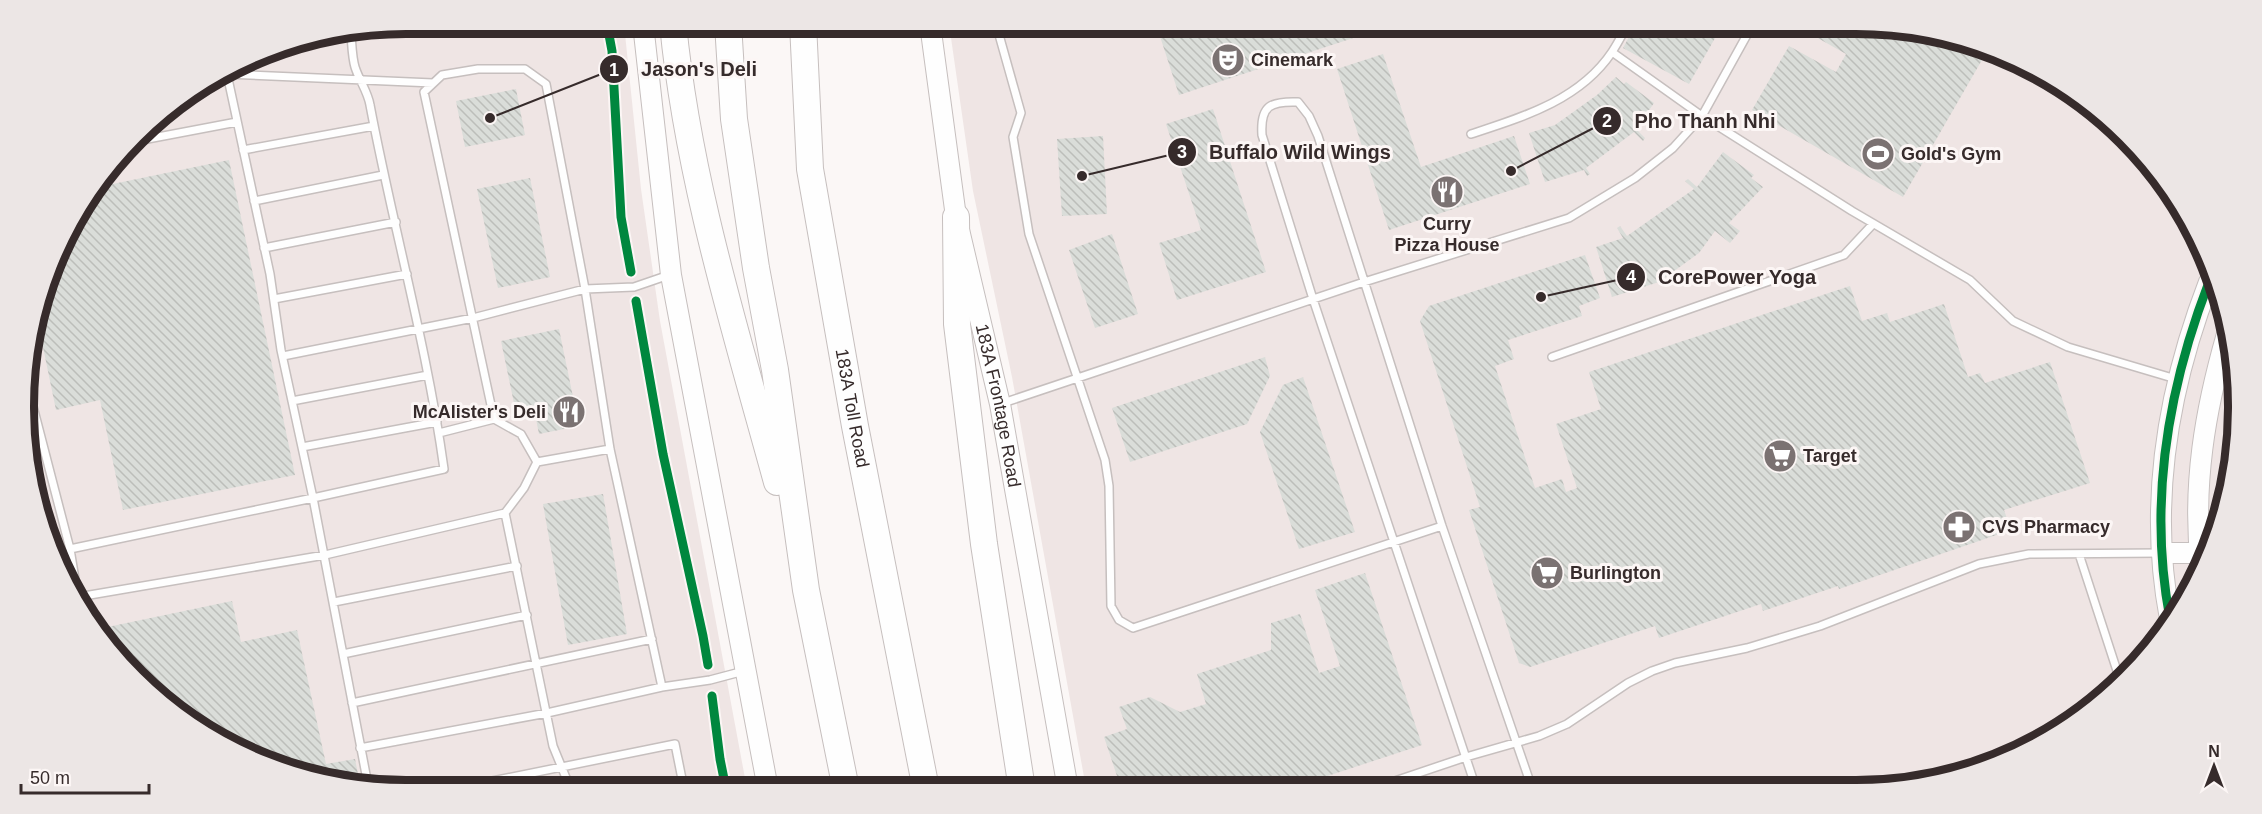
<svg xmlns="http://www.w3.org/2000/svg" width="2262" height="814" font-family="Helvetica,sans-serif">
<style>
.built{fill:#efe5e4}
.building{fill:url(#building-back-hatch)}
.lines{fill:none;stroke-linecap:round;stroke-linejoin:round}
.lane-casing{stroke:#c6bfbe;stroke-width:10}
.secondary-casing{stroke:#c6bfbe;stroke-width:22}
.highway-casing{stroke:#c6bfbe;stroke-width:28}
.lane{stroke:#fefefe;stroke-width:7}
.secondary{stroke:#fefefe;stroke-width:20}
.highway{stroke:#fefefe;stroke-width:26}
.cycleway-casing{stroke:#fcf6f5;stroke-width:13}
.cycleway{stroke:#00873e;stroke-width:9}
.labels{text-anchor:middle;stroke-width:6;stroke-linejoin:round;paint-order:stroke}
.poi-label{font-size:18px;font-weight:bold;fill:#362b2b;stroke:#fcf6f5;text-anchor:start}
.street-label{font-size:18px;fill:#362b2b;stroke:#fcf6f5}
.rim{fill:none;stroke:#362b2b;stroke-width:8}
.leader{fill:none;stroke:#362b2b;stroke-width:2}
.callout-dot{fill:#362b2b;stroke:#fcf6f5;stroke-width:2}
.mark-label{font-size:18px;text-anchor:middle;font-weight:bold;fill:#fff}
.callout-label{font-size:20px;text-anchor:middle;font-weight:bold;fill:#362b2b;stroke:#fcf6f5;stroke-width:6;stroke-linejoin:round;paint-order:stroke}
</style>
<defs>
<pattern id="building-back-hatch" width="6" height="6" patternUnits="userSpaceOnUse" patternTransform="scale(1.5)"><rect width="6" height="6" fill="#daddd9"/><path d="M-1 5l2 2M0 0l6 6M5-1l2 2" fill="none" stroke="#bcbeba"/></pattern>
</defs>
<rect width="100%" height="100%" fill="#fbf7f6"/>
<path class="built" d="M407 24H624L641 189 660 321 747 789 407 790 308 777 194 725 89 620 39 510 37 499 27 357 64 237 154 119 261 53Z
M949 24H1855L1954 37 2088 103 2187 215 2235 357 2225 506 2187 599 2108 695 2024 751 1905 787 1086 788 1012 377 973 191Z"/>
<path class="building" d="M1156 24H1396L1179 95Z
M1636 24H1723L1689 84 1623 48Z
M1802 24H1855L1954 37 1986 53 1903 197 1752 110 1789 46 1836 72 1846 54 1800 28Z
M1383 54 1421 167 1514 136 1530 184 1389 230 1337 69Z
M1616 77 1624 84 1626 82 1654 103 1636 129 1645 138 1643 141 1634 132 1586 168 1590 174 1587 176 1584 170 1545 182 1529 133 1555 125 1597 95Z
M516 89 525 135 465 147 456 101Z
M1213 109 1266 272 1177 300 1159 243 1201 230 1166 124Z
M1103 136 1107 214 1062 216 1057 139Z
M1723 152 1754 175 1751 178 1763 187 1729 223 1740 231 1730 243 1715 231 1699 253 1659 282 1612 297 1596 247 1623 238 1617 228 1620 226 1627 236 1694 189 1685 181 1688 179 1697 187Z
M229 160 295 475 123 510 100 400 56 410 38 323 64 237 103 186Z
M530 178 550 277 498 288 477 189Z
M1112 234 1138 314 1095 328 1069 250Z
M1585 255 1600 298 1579 306 1582 316 1508 340 1514 359 1495 366 1535 488 1562 479 1566 492 1577 488 1556 424 1601 409 1589 372 1850 286 1862 321 1887 313 1890 322 1944 304 1968 377 1980 373 1985 383 2050 362 2090 483 2004 510 2011 530 1839 589 1838 586 1763 611 1761 604 1659 638 1655 626 1530 667 1519 663 1469 510 1480 507 1420 321 1429 306Z
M559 329 579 426 539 434 534 409 516 413 501 341Z
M1265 357 1270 376 1247 424 1130 462 1112 408Z
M1303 377 1355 532 1299 549 1260 432 1283 385Z
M603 494 627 634 568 645 543 504Z
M1365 573 1422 745 1291 788H1121L1104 737 1127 729 1119 707 1150 697 1180 712 1206 704 1197 674 1271 650V623L1300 614 1319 673 1340 666 1315 590Z
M232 601 241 642 297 630 326 764 355 759 360 784 308 777 194 725 98 629Z"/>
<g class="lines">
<g class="lane-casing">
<path id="lane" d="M996 24 1021 113 1013 137 1029 234 1105 460 1109 486 1111 606 1119 620 1133 628 1442 526
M351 35C352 45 352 57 355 67 359 80 368 92 370 105 393 227 427 346 444 469L313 498 368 785
M1612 52 1702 116 1852 211 1970 280 2013 321 2068 347 2176 379
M227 74 433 83
M1471 134C1523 117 1580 100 1612 52 1618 43 1623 33 1628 24
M137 141 237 122
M243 150 374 126
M254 201 383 175
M264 248 396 222
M274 299 407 274
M283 356 473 318 585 289 634 287 669 275
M1552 357 1844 255 1873 224
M29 391 70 549 78 597 325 555 505 513
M292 401 428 375
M1003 403 1364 282 1569 218 1635 178 1673 148 1702 116 1753 24
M439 433 494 419
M302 447 437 422
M537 462 610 449
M70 549 313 498 281 350 270 274 227 74
M2079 554 2120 680
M334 602 517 566
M343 654 527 615
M352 703 652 639
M360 748 547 713 662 687
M1374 788 1466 757 1539 736 1567 724 1628 683 1652 671 1675 663 1747 648 1820 626 1979 564 2029 554 2161 553
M1476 788 1313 299 1262 135C1260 105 1271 101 1298 102L1309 116 1318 136 1442 526 1532 788
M448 790 675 744 684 789
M571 790 553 746 505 513 524 488 537 462 521 434 494 419 424 92 442 75 478 69H525L546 84 585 289 610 449 662 687 710 680 744 671"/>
</g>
<g class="secondary-casing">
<g id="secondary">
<path d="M643 24 671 275 768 789"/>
<path id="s1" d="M930 24 956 217 1000 404 1068 789"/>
<path d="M2162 553H2199"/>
<path d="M2201 565C2192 486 2205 410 2227 334"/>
<path d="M2170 619C2148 503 2167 391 2209 282"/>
</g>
</g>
<g class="highway-casing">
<g id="highway">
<path d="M673 24C688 180 736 332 777 482"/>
<path d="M728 24 734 119 756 268 775 370 806 590 846 789"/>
<path id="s2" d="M803 24 810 169 855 426 926 789"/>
<path d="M956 217 957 324 984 544 1022 789"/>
</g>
</g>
<use href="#lane" class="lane"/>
<use href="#secondary" class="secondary"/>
<use href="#highway" class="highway"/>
<g class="cycleway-casing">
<path id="cycleway" d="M607 24 612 51 621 217 631 272
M636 301 663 454 703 636 708 665
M2170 619C2148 503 2167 391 2209 282
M712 696 720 759 726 789"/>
</g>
<use href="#cycleway" class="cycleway"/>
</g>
<defs>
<g id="theatre-disc" transform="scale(1.725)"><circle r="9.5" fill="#7b7272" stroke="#fcf6f5"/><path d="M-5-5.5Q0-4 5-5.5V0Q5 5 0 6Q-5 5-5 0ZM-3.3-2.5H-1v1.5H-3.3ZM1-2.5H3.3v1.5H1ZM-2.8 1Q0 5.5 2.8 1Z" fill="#fff"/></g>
<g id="stadium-disc" transform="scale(1.725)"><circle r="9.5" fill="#7b7272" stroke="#fcf6f5"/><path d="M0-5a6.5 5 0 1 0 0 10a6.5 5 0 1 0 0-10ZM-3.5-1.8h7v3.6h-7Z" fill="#fff"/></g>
<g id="restaurant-disc" transform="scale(1.725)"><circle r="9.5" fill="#7b7272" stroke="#fcf6f5"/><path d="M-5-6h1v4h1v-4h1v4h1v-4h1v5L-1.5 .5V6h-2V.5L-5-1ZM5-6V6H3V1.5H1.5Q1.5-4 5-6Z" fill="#fff"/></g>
<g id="supermarket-disc" transform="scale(1.725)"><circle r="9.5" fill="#7b7272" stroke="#fcf6f5"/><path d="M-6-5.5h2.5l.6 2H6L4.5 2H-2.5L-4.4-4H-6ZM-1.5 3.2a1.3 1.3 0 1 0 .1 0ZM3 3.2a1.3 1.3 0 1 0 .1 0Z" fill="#fff"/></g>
<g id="pharmacy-disc" transform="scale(1.725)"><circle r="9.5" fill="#7b7272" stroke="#fcf6f5"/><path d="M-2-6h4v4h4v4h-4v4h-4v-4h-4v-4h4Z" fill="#fff"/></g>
</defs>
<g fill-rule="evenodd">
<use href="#theatre-disc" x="1228" y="60"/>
<use href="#stadium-disc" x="1878" y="154"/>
<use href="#restaurant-disc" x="1447" y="192"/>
<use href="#restaurant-disc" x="569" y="412"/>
<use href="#supermarket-disc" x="1780" y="456"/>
<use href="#pharmacy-disc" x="1959" y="527"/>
<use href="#supermarket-disc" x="1547" y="573"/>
</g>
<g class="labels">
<g class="poi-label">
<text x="1251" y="66">Cinemark</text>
<text x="1901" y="160">Gold's Gym</text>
<text x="1447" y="230" text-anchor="middle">Curry<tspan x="1447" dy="21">Pizza House</tspan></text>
<text x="546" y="418" text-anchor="end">McAlister's Deli</text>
<text x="1803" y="462">Target</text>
<text x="1982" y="533">CVS Pharmacy</text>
<text x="1570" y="579">Burlington</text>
</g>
<g class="street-label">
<text dy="6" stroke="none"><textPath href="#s1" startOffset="388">183A Frontage Road</textPath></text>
<text dy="6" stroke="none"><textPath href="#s2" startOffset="388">183A Toll Road</textPath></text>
</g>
</g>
<path d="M0 0H2262V814H0ZM406 34H1856A372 372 0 0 1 2228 406V408A372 372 0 0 1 1856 780H406A372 372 0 0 1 34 408V406A372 372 0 0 1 406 34Z" fill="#ece6e5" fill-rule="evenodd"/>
<path class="rim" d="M406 34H1856A372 372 0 0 1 2228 406V408A372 372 0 0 1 1856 780H406A372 372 0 0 1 34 408V406A372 372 0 0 1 406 34Z"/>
<path class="leader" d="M490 118L614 69M1511 171L1607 121M1082 176L1182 152M1541 297L1631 277"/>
<g class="callout-dot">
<circle cx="490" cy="118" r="6"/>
<circle cx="1511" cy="171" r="6"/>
<circle cx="1082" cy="176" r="6"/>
<circle cx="1541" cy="297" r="6"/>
<circle cx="614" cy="69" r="15"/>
<circle cx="1607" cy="121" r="15"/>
<circle cx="1182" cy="152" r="15"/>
<circle cx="1631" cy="277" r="15"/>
</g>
<g class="mark-label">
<text x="614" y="76">1</text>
<text x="1607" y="127">2</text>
<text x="1182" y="158">3</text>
<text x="1631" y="283">4</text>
</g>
<g class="callout-label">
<text x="699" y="76">Jason's Deli</text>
<text x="1705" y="128">Pho Thanh Nhi</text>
<text x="1300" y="159">Buffalo Wild Wings</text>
<text x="1737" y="284">CorePower Yoga</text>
</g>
<g transform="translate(2214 766)" stroke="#fcf6f5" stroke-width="4.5" paint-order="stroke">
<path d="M0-4.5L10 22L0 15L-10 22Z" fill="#362b2b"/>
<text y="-9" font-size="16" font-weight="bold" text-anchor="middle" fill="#362b2b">N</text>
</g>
<path d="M21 784v9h128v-9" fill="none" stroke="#362b2b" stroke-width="3"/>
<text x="30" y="784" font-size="18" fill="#362b2b" stroke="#fcf6f5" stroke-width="4.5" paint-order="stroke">50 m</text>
</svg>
